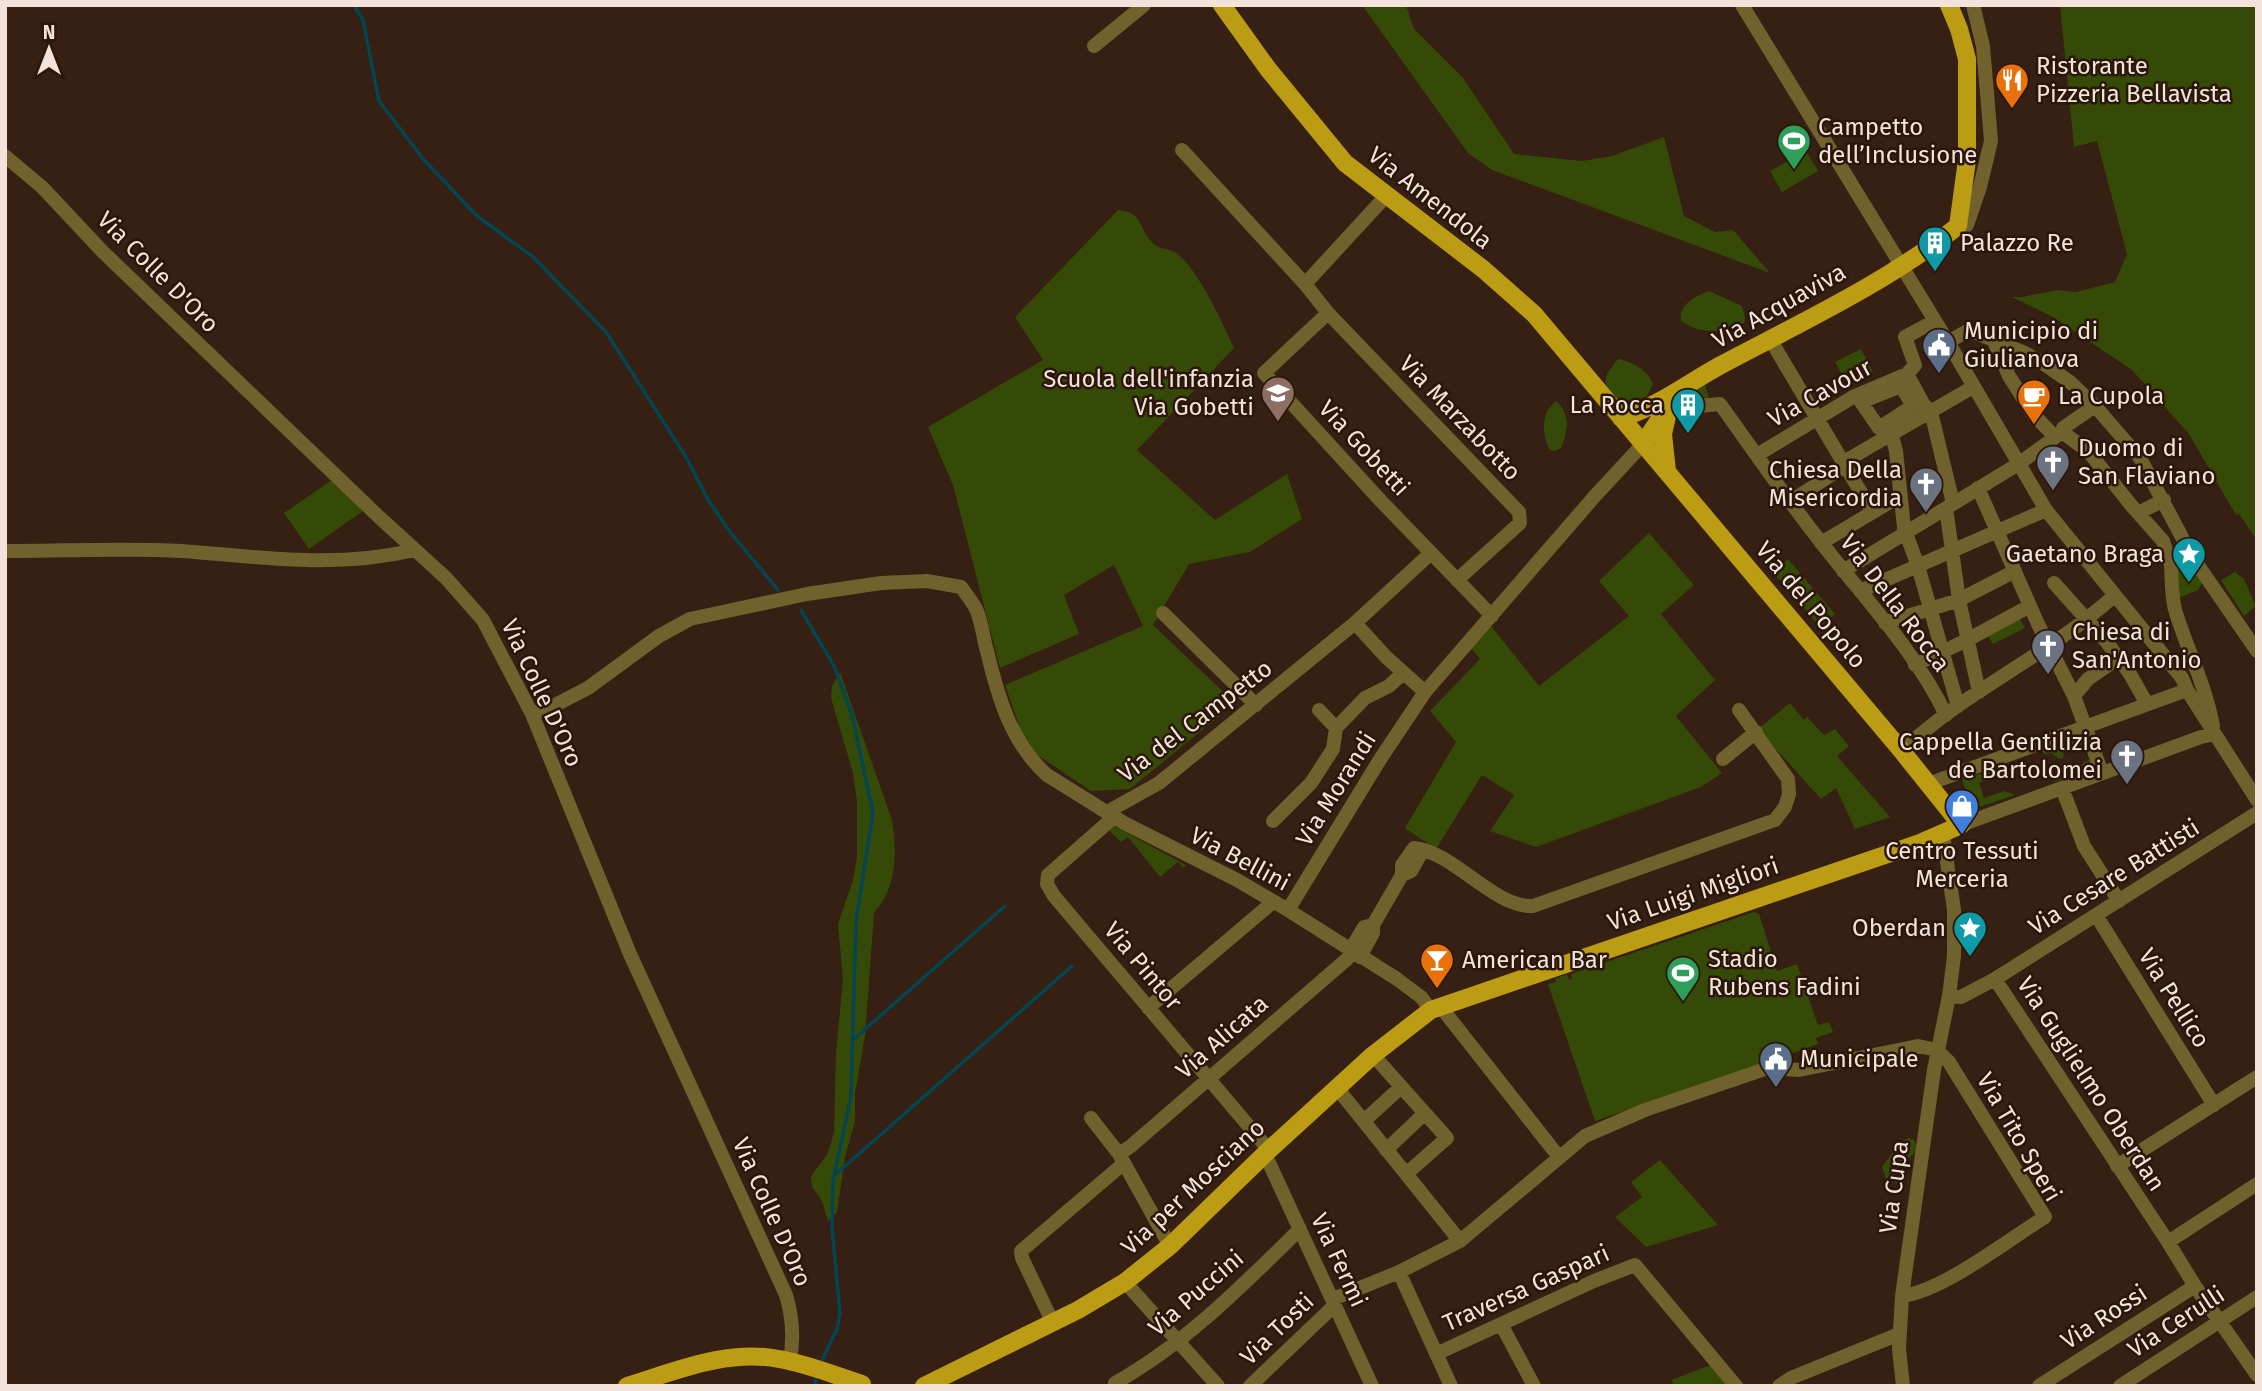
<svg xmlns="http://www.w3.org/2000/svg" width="2262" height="1391" font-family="'Fira Sans',sans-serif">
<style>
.green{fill:#354a06}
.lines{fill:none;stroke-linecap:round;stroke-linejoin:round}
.stream{stroke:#024652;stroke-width:3.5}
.minor{stroke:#70612d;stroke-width:14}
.major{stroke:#bb9c12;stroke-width:18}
.labels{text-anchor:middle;stroke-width:5;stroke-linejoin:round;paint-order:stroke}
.poi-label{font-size:24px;fill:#f3e3db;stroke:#2b160a;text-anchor:start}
.street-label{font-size:24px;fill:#f3e3db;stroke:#2b160a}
</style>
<rect width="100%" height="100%" fill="#361f13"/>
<path class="green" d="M1362 5H1406L1414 29 1463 78 1514 154 1582 161 1612 156 1664 137 1684 216 1715 232 1733 230 1770 273 1492 170 1468 153Z
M2060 5H2257V540L2239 514 2236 515 2189 434 2132 370 2053 317 2012 297H2022L2057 290 2076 292 2115 282 2127 254 2097 141 2074 147Z
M1806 151 1818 171 1782 192 1770 171Z
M1118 210C1145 212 1138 231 1155 245 1160 249 1169 249 1175 252 1197 267 1223 323 1234 348L1137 450 1215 520 1287 474 1302 519 1250 552 1189 564 1153 625 1235 703 1130 789 1091 791 1027 748 1005 685 1143 626 1114 565 1064 595 1079 634 1000 668 953 485 928 427 1043 360 1015 317Z
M1709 291 1742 306 1745 318 1744 323C1722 333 1702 335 1681 321 1678 305 1695 296 1709 291Z
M1861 349 1873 372 1847 385 1835 362Z
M1618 359C1631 361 1649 371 1653 384L1647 396 1627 405C1621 402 1618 399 1613 394 1599 380 1608 372 1618 359Z
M1704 382 1710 400 1683 402V396Z
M1556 401C1571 414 1568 431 1561 448L1555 451 1550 450C1541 433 1541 413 1556 401Z
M335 478 367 508 309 549 284 513Z
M1649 533 1694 585 1661 614 1715 680 1676 716 1722 773 1701 787 1536 847 1490 831 1514 795 1482 775 1436 849 1405 828 1456 742 1430 711 1480 659 1471 648 1491 626 1539 686 1629 616 1599 581Z
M1788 559 1835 614 1820 627 1773 572Z
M2181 562C2193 564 2197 574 2202 583L2198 590 2179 598 2177 565Z
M2235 572 2244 579 2256 606 2244 616 2221 580Z
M2017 614 2025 628 1993 644 1985 632Z
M840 672 892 820C897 854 897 887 874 913L865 1036 855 1093V1121L845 1157 837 1212 828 1221 822 1201 812 1187 811 1176 827 1155 834 1133 836 1053 843 979 838 924 853 880 857 857V802L853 773 831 698 832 686Z
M1790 703 1804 720 1807 717 1824 735 1835 729 1849 746 1837 756 1890 817 1855 829 1836 788 1821 799 1758 729Z
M2083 735 2086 743 2078 746 2069 745 2064 751 2063 758 2059 759 2051 753 2044 754 2042 750Z
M2091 759 2094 767 2054 782 2052 778 2058 773 2061 764 2065 762 2069 767 2078 768 2084 762Z
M2006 765 2001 775 1979 783 1984 798 2005 791 2015 795 1973 809 1962 780Z
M1114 826 1186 865 1184 868 1178 862 1160 877 1128 837 1121 842 1109 830Z
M1754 912 1759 914 1777 971 1797 964 1818 1025 1829 1022 1833 1032 1816 1038 1818 1044 1790 1054V1055L1595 1121 1548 984 1556 982 1555 979 1567 974 1569 980 1572 979 1571 974Z
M1909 1138 1914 1140 1917 1147 1916 1152 1903 1163 1905 1178 1902 1186 1886 1179 1882 1167 1900 1142Z
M1660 1160 1718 1225 1646 1247 1615 1217 1642 1197 1631 1182Z
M1711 1365 1727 1386H1675L1671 1380Z"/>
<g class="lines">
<path class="stream" d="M354 5 363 20 379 101 424 160 477 216 532 256 606 332 686 457 707 498 730 532 778 590
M801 610 834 666 852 715 873 813 856 920 851 1096 833 1181 832 1227 840 1313 837 1329 821 1362
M854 1039 1005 906
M835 1175 1072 966
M815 1386 816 1376"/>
<path class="minor" d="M1742 5 1948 342 2046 510 2182 678 2187 690 2257 800
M1094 46 1144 5
M1182 150 1305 284 1328 313 1519 512 1520 523 1457 580
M5 156 42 187 103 252 379 517 446 578 483 620 532 714 630 954 786 1295C793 1318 794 1338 790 1361
M1958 226 1967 225 1980 187 1991 141 1983 46 1973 5
M1305 284 1386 196
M1328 313 1264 373 1380 500 1492 616
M1935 321 1905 337 1915 365 1907 374 1924 405 1931 412 1953 503
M1770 339 1872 511
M1994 341 2009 376 2033 414 2055 437
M1948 342 1969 330 2025 353 2044 364 2070 382 2095 406 2140 458 2193 558 2257 651
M1901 386 1913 406 1879 428 1861 402Z
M1663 406 1669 409 1720 404C1754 451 1787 500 1824 546 1866 600 1916 652 1946 715
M2062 432 2088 451 2131 505 2163 541 2171 565
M1891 433 1896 451 1904 528 1918 566 1958 706
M1757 455 1853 397 1907 374
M1978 488 2038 624 2074 696 2102 773
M1791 501 1845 466 1847 460 1973 387
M1946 508 1959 600 1979 692
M2138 513 2164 500
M1821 543 1900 496
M5 551C64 551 123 548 182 551 263 557 333 569 415 550
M2193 558 2184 555 2171 565C2172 581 2171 598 2176 613 2188 651 2206 687 2213 726
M1843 571 2020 463 2062 432 2063 428 2095 406
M2054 583 2106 641 2130 674 2147 704
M1860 591 2046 510
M1163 613 1256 705
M1355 623 1431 553
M1885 623 1959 600 2015 571
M1915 665 1967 640 2030 606
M2074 696 2088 679 2117 659
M532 714 557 704 588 688 659 636 690 619 807 594 881 583 927 581 961 587C966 594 972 601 976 609 982 621 983 638 987 651 998 697 1011 743 1047 775L1124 823 1237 880 1288 910 1397 979 1421 997 1431 1010
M1336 728 1365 698 1389 686 1403 673
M1901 750C1919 736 1937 720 1956 707 2009 670 2065 640 2114 596
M1723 759 1756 732
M1928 784 2187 690
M2062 788 2084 846 2119 901
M1107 812 1159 783 1355 623 1386 657 1425 692 1594 497 1643 444
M1114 817 1048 875 1047 884 1054 896 1269 1150
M1273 821 1311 783 1333 749 1336 728 1319 710
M1961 825 2201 737 2215 734
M1402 875 1411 871 1423 850
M1288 910 1379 761 1425 692
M2096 915 2214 1105
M1350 951 1364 927 1373 925
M1360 957 1373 933V925L1402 875V865L1414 848C1454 852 1494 908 1533 906L1775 820 1785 807 1789 794 1788 779 1739 710
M1995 979 2168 1242 2195 1286 2257 1375
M1949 996 1961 997 1995 979 2257 813
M1440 1006 1559 1157
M1148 1008 1273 902
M1373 1055 1447 1138 1406 1174
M1337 1088 1460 1241
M1091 1118 1119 1154 1170 1246
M1364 1121 1401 1087
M1386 1150 1425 1113
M1119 1154 1131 1146 1354 953
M1265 1154 1372 1386
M2117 1166 2257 1077
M2168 1242 2257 1184
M1399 1272 1451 1386
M1125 1282 1218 1386
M1333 1299 1399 1272 1460 1241 1585 1136 1645 1110 1768 1068 1799 1070 1918 1046 1937 1050 1949 1062 2045 1217C2008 1240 1943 1291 1902 1296
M1053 1323 1022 1258 1021 1251 1123 1164
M1501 1324 1534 1386
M1436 1354 1594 1281 1635 1265 1736 1386
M1115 1383C1186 1343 1242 1286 1300 1229
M1250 1386 1335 1305
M1779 1386 1791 1378 1899 1334
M1903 1386 1899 1349 1902 1296 1934 1070 1949 996 1954 956V910L1943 835
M2039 1386 2195 1286
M2120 1386 2257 1297"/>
<path class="major" d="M1667 416 1663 434 1667 471
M1621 418C1657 407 1688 383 1721 365 1800 323 1888 282 1958 226L1967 160V59L1959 29 1949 5
M1643 444 1678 392
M627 1386C676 1371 727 1349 779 1359 808 1364 834 1375 862 1384
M924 1386 1078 1310 1125 1282 1170 1246 1269 1150 1373 1055 1431 1010 1920 843 1961 825 1901 750 1534 314 1483 269 1345 163 1268 69 1222 5"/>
</g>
<defs>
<g id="restaurant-pin" transform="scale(1.75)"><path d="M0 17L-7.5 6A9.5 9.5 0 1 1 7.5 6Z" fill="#e8710a" stroke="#2b160a"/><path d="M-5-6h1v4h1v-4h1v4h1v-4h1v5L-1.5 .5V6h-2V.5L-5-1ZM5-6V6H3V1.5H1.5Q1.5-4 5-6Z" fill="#fff"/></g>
<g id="stadium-pin" transform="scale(1.75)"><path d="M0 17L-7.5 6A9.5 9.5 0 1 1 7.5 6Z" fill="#2e9e5b" stroke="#2b160a"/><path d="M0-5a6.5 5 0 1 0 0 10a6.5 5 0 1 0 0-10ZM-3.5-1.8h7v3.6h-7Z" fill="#fff"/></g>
<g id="building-pin" transform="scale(1.75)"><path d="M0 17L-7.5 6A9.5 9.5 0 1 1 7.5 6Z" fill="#0f9aa8" stroke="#2b160a"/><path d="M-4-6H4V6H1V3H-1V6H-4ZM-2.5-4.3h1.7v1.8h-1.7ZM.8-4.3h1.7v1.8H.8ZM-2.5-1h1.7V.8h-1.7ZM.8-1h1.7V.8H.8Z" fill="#fff"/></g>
<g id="civic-pin" transform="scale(1.75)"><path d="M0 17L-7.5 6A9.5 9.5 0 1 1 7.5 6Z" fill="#5c6f8a" stroke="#2b160a"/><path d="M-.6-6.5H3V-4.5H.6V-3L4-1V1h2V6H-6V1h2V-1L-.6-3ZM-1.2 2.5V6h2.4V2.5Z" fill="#fff"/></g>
<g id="school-pin" transform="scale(1.75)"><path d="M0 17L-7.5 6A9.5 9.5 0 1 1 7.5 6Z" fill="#8d6e63" stroke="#2b160a"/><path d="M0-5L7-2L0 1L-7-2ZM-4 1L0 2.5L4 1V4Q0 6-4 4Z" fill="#fff"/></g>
<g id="cafe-pin" transform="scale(1.75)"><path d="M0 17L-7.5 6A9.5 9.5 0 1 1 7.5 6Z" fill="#e8710a" stroke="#2b160a"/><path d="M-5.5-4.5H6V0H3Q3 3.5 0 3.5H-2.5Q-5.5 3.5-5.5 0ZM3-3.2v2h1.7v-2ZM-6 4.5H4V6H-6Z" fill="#fff"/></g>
<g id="church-pin" transform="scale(1.75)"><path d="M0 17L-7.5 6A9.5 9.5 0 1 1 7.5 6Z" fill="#6b7280" stroke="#2b160a"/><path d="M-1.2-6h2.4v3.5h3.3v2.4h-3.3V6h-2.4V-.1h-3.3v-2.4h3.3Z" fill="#fff"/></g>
<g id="sight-pin" transform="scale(1.75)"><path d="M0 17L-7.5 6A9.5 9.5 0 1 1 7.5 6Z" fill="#0f9aa8" stroke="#2b160a"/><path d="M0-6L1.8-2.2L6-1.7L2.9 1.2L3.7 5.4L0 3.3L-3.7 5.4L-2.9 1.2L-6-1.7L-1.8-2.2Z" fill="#fff"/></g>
<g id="shop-pin" transform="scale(1.75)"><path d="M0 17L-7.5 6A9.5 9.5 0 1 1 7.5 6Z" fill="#3f7fe0" stroke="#2b160a"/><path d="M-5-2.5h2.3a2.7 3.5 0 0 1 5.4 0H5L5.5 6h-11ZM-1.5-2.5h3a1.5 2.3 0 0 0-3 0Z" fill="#fff"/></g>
<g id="bar-pin" transform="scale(1.75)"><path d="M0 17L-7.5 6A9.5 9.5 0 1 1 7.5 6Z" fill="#e8710a" stroke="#2b160a"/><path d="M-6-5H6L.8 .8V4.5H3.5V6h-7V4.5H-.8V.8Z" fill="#fff"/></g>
</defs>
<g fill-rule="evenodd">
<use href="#restaurant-pin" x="2012" y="80"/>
<use href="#stadium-pin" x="1794" y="141"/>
<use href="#building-pin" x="1935" y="243"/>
<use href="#civic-pin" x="1939" y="345"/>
<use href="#school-pin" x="1278" y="393"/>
<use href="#cafe-pin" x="2034" y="396"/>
<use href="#building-pin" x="1688" y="405"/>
<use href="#church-pin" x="2053" y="462"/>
<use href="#church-pin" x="1926" y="484"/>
<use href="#sight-pin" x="2189" y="554"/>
<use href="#church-pin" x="2048" y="646"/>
<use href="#church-pin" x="2127" y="756"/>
<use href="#shop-pin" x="1962" y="806"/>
<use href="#sight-pin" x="1970" y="928"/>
<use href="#bar-pin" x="1437" y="960"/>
<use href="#stadium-pin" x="1683" y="973"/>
<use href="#civic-pin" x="1776" y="1059"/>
</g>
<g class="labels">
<g class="poi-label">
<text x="2036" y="74">Ristorante<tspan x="2036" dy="28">Pizzeria Bellavista</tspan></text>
<text x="1818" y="135">Campetto<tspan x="1818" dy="28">dell’Inclusione</tspan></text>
<text x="1960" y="251">Palazzo Re</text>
<text x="1964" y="339">Municipio di<tspan x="1964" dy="28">Giulianova</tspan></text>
<text x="1254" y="387" text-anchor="end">Scuola dell'infanzia<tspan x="1254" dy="28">Via Gobetti</tspan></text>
<text x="2058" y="404">La Cupola</text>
<text x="1664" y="413" text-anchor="end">La Rocca</text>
<text x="2078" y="456">Duomo di<tspan x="2078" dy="28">San Flaviano</tspan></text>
<text x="1902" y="478" text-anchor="end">Chiesa Della<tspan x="1902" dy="28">Misericordia</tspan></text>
<text x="2164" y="562" text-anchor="end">Gaetano Braga</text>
<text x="2072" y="640">Chiesa di<tspan x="2072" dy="28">San'Antonio</tspan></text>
<text x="2102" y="750" text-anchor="end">Cappella Gentilizia<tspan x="2102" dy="28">de Bartolomei</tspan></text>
<text x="1962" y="859" text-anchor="middle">Centro Tessuti<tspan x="1962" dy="28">Merceria</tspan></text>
<text x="1946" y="936" text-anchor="end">Oberdan</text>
<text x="1708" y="967">Stadio<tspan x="1708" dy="28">Rubens Fadini</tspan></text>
<text x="1462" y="968">American Bar</text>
<text x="1800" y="1067">Municipale</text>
</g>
<g class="street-label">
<text transform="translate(1430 198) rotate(38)" y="8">Via Amendola</text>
<text transform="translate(158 272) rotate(45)" y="8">Via Colle D'Oro</text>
<text transform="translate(1779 306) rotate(-29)" y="8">Via Acquaviva</text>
<text transform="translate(1820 393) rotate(-29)" y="8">Via Cavour</text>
<text transform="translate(1460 418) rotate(46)" y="8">Via Marzabotto</text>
<text transform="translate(1364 448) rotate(47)" y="8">Via Gobetti</text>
<text transform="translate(1895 603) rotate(53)" y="8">Via Della Rocca</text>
<text transform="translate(1811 605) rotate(50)" y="8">Via del Popolo</text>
<text transform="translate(542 693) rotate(65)" y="8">Via Colle D'Oro</text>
<text transform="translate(1195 721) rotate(-37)" y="8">Via del Campetto</text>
<text transform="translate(1336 789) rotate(-58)" y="8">Via Morandi</text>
<text transform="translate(1240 859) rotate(28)" y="8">Via Bellini</text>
<text transform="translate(2114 877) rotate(-32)" y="8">Via Cesare Battisti</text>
<text transform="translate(1693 894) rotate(-19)" y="8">Via Luigi Migliori</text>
<text transform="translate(1143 966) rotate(50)" y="8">Via Pintor</text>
<text transform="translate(2174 998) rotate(58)" y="8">Via Pellico</text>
<text transform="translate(1222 1037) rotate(-41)" y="8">Via Alicata</text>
<text transform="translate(2091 1084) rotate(57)" y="8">Via Guglielmo Oberdan</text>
<text transform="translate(2019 1137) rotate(60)" y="8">Via Tito Speri</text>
<text transform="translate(1193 1187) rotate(-43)" y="8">Via per Mosciano</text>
<text transform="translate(1894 1187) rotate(-82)" y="8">Via Cupa</text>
<text transform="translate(772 1212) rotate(66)" y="8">Via Colle D'Oro</text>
<text transform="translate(1339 1260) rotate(65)" y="8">Via Fermi</text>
<text transform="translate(1526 1288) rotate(-24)" y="8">Traversa Gaspari</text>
<text transform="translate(1196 1293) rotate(-41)" y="8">Via Puccini</text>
<text transform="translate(2104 1317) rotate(-33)" y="8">Via Rossi</text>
<text transform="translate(2176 1322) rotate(-33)" y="8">Via Cerulli</text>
<text transform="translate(1277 1329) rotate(-44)" y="8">Via Tosti</text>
</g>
</g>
<rect width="2262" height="1391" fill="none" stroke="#f3e3db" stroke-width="14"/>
<g transform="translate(49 49)" stroke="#2b160a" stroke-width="5" paint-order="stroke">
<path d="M0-5L12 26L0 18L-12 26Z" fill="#f3e3db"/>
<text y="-10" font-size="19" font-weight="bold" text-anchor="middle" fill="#f3e3db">N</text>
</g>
</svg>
